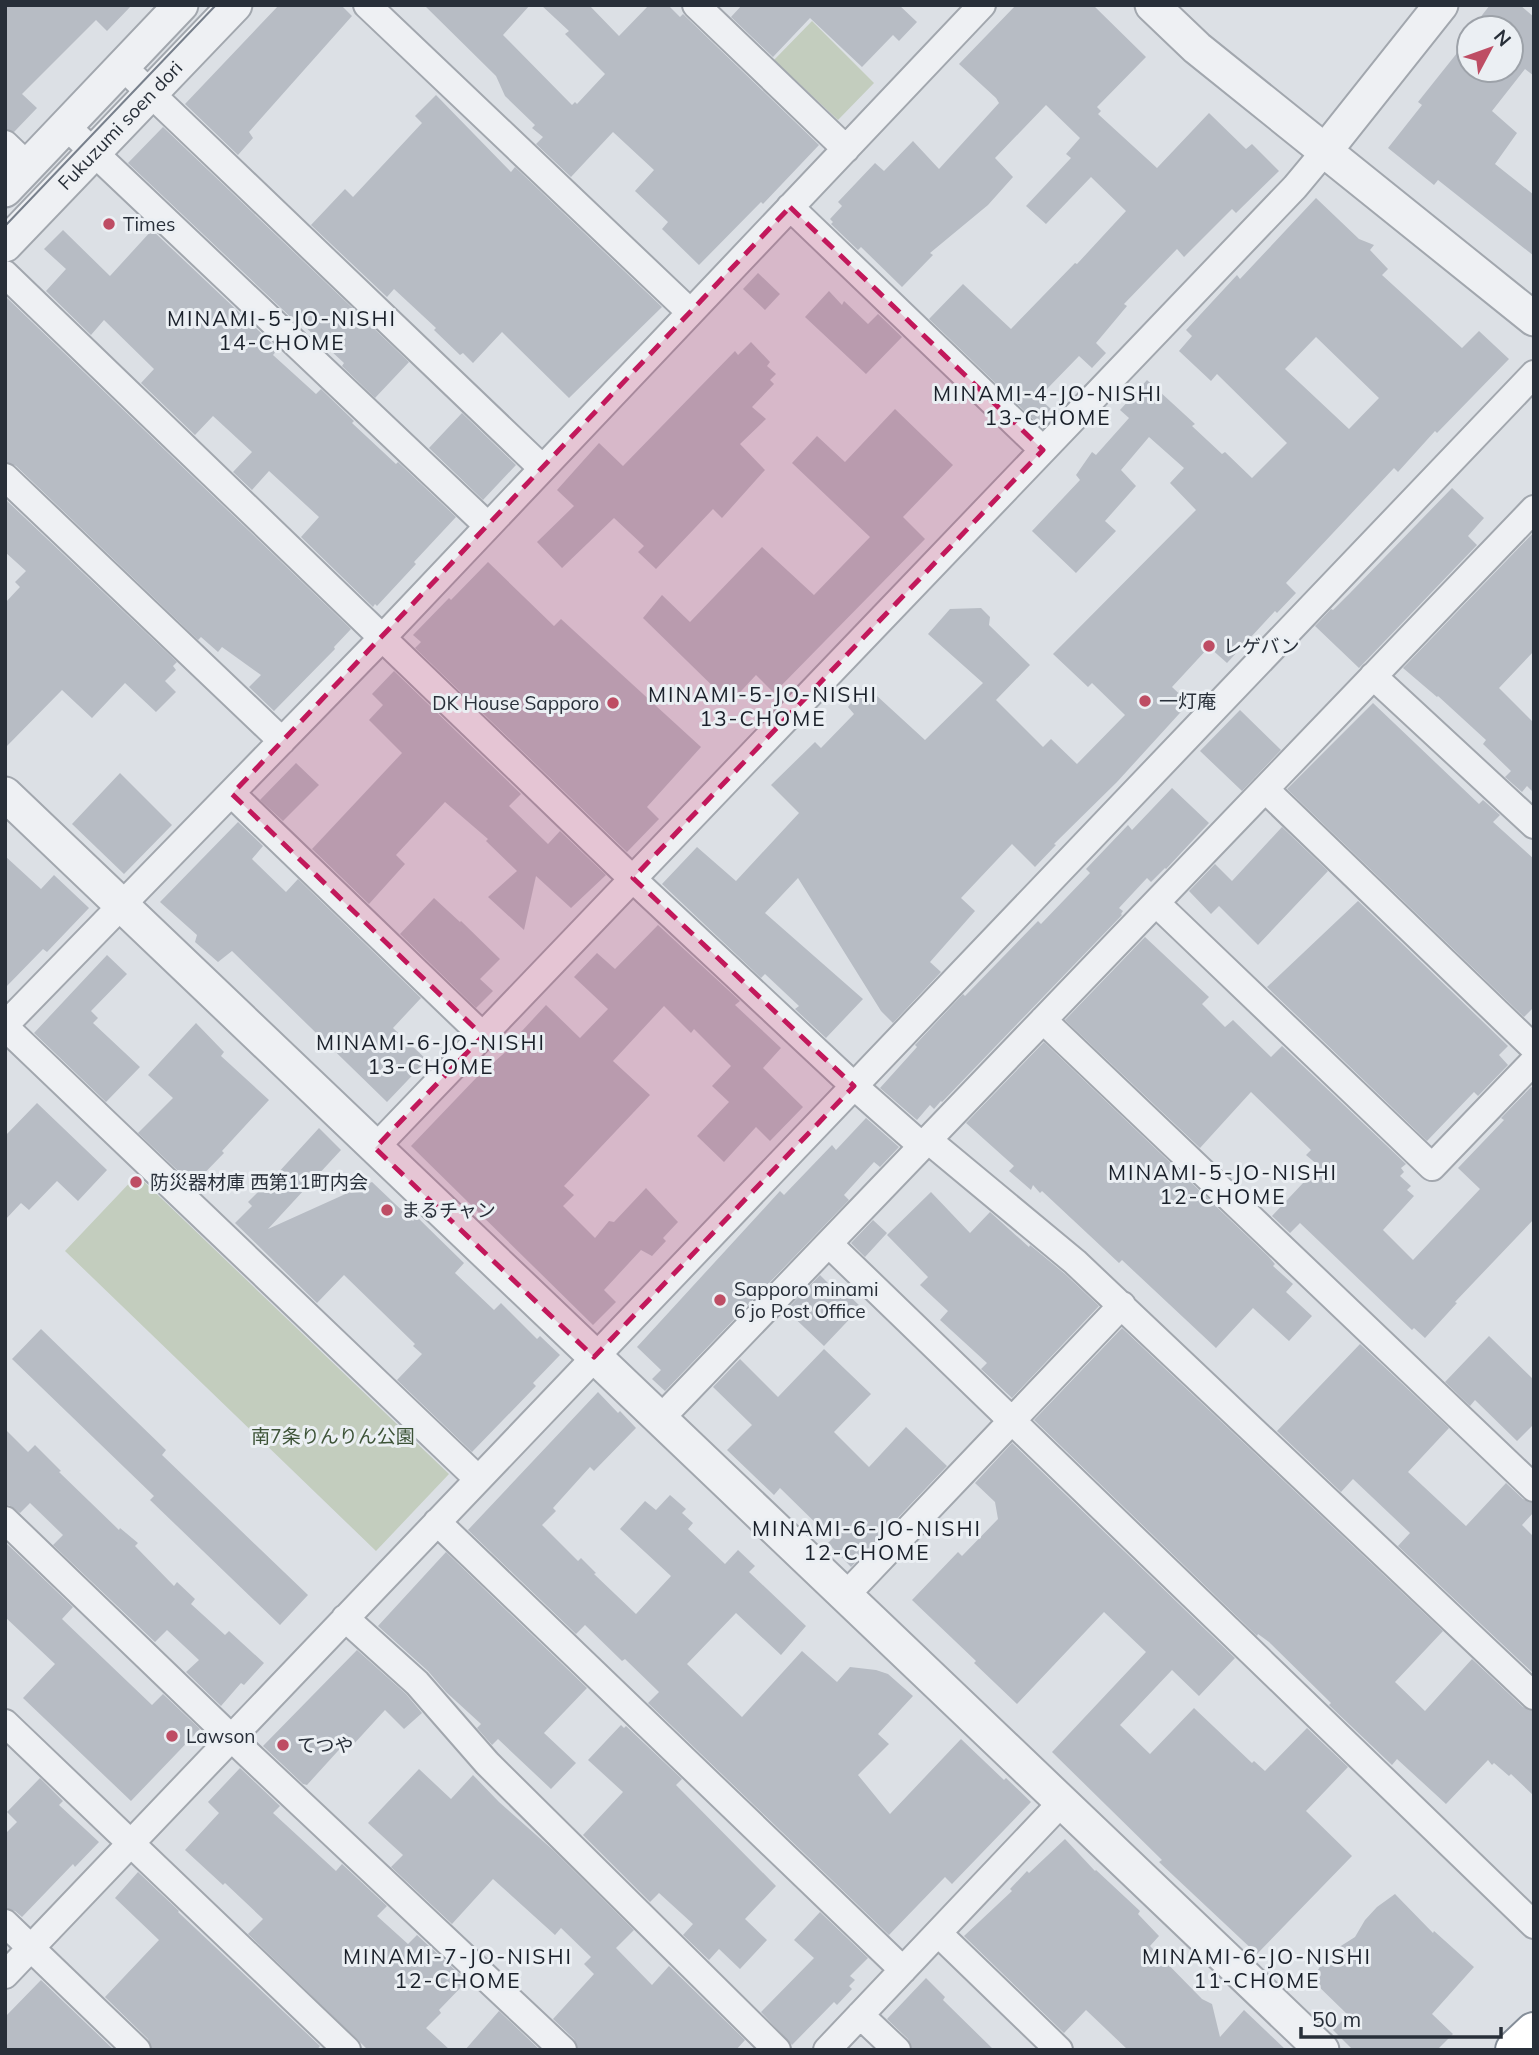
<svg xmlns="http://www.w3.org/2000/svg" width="1539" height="2055" font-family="Mulish,'Noto Sans JP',sans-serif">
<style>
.green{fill:#c3cdbe}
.building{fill:#b7bcc4;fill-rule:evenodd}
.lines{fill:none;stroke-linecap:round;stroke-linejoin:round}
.minor-casing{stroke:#a2a7ae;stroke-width:30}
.tertiary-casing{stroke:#a2a7ae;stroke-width:37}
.trunk-casing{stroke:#858e99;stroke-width:42}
.minor{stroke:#eef0f3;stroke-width:26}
.tertiary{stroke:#eef0f3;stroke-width:33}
.trunk{stroke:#fff;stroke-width:38}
.tram{stroke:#78808c;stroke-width:2}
.marked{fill:#c2185b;fill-opacity:0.2;stroke:#c2185b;stroke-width:5;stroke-dasharray:14 9;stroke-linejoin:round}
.poi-dot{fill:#be4d64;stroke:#ebeff3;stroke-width:2.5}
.labels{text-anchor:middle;stroke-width:6;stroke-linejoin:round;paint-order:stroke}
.street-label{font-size:19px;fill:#282f39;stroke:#ebeff3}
.poi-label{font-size:19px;fill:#282f39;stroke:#ebeff3;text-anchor:start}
.park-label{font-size:19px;fill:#3d5337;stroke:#ebeff3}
.neighbourhood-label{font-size:21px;letter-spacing:2px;fill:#1a202a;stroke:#ebeff3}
</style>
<rect width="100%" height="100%" fill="#dce0e5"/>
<path class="green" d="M812 21 874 83 838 120 774 60Z
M137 1175 449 1474 376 1551 65 1251Z"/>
<path class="building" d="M5 5H132L107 31 96 20 22 94 37 108 14 132 5 129Z
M279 5H341L352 16 249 132 253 138 238 155 185 104Z
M424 5H530L503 35 572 105 575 102 577 104 605 74 565 34 569 31 541 5H589L619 36 649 5H668L680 17 683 14 819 145 763 204 761 202 699 265 662 229 668 222 635 191 654 170 613 132 571 177 536 144 543 137 532 128 535 125 505 96 496 76Z
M742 5H899L917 22 899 41 893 35 862 67 810 18 773 57 731 17Z
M1016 5H1093L1146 57 1097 107 1101 111 1098 114 1157 168 1209 113 1246 149 1252 144 1279 171 1236 213 1232 209 1184 257 1177 249 1124 304 1127 306 1096 343 1106 353 1092 368 1079 356 1045 391 1048 394 1042 401 1051 409 1037 423 929 319 963 284 1011 329 1075 263 1077 264 1126 211 1091 177 1046 224 1026 206 1071 158 1066 154 1080 138 1046 105 995 158 1013 177 988 205 930 253 933 255 902 287 861 247 858 250 831 224 833 222 830 219 842 206 838 202 875 163 884 171 913 141 939 169 999 103 996 98 959 64Z
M1490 5H1520L1534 17V76L1525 69 1492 111 1517 133 1495 164 1534 195V256L1438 180 1434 185 1388 148 1422 105 1418 102 1469 38V70H1511V28H1472Z
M436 95 511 172 515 167 662 307 569 398 502 332 473 363 463 353 460 355 434 330 436 328 394 289 387 297 311 225 345 189 353 197 422 123 415 116Z
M163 127 409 362 375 398 342 366 344 363 302 324 300 326 128 163Z
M1316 198 1359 239 1374 245 1370 250 1388 269 1382 275 1462 348 1479 331 1509 359 1437 433 1435 431 1398 472 1394 468 1286 583 1296 593 1277 613 1275 611 1227 663 1209 647 1172 687 1189 703 1117 782 1054 844 1056 845 1035 867 1012 844 961 898 975 911 930 962 941 972 893 1023 881 1011 798 878 765 913 863 999 826 1038 795 1009 799 1006 765 974 761 978 662 884 697 847 736 881 799 813 771 785 815 742 821 748 854 714 848 707 865 685 925 740 983 683 928 634 950 609 981 608 990 617 989 625 1030 665 996 700 1043 747 1051 739 1077 764 1125 715 1092 683 1088 687 1053 654 1196 510 1170 483 1184 468 1149 437 1121 470 1136 486 1105 521 1116 531 1076 573 1032 531 1080 480 1076 475 1092 452 1096 455 1129 418 1120 410 1147 380 1195 424 1192 426 1222 454 1225 452 1252 478 1287 443 1217 374 1211 381 1179 351 1192 336 1186 330 1237 275 1240 279ZM1316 337 1379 398 1349 429 1285 369Z
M63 230 110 276 152 230 278 349 273 355 316 394 321 389 354 421 352 423 396 464 398 462 456 517 414 562 416 564 377 606 375 604 373 607 301 537 319 517 269 471 252 490 233 472 252 452 213 416 195 435 141 383 154 369 104 320 91 335 46 291 66 269 44 249Z
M758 273 780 294 765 310 743 289Z
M829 291 842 305 844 301 868 324 878 314 902 337 866 374 805 317Z
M5 296 351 629 334 647 335 649 274 711 249 687 261 675 222 647 218 652 201 637 198 640 16 466 5 462Z
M751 342 770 362 767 366 776 374 770 380 774 384 752 407 766 419 740 444 765 470 722 518 713 509 656 569 638 552 644 546 614 518 562 568 537 542 574 506 557 490 599 443 623 466 735 351 738 355Z
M895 409 953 465 903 517 925 539 774 693 756 675 730 703 643 618 662 595 690 622 762 547 814 595 870 537 792 463 817 436 845 462Z
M462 413 516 465 483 500 429 448Z
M1452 488 1484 518 1468 536 1477 545 1359 668 1315 626 1331 609 1333 610 1351 592Z
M5 499 177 662 173 666 176 670 165 681 176 692 156 712 125 683 92 718 62 690 5 748V603L20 587 15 582 26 571 5 552Z
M1534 532V651L1499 688 1534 723V793L1527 786 1522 792 1505 777 1511 771 1483 744 1486 740 1438 696 1437 697 1403 668Z
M488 562 554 626 561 619 701 747 647 807 659 819 627 852 415 648 421 642 413 635 449 598 451 600Z
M394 671 521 794 509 806 548 844 560 831 606 875 571 908 536 876 524 930 488 897 517 871 486 841 488 839 445 802 396 855 405 864 369 904 312 849 402 753 369 720 383 705 372 694Z
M1373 703 1479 804 1483 800 1500 815 1493 822 1534 859V1007L1524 1017 1287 789Z
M1240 710 1281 750 1242 791 1200 751Z
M296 763 319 785 283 821 260 800Z
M120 773 172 825 124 874 72 824Z
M1172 788 1209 823 1166 869 1165 868 1151 882 1147 878 1119 908 1123 911 1121 914 1122 915 942 1102 941 1101 934 1109 930 1105 917 1120 880 1088 917 1047 915 1045 963 994 965 996 1038 921 1041 924 1090 873 1086 869 1128 825 1132 830Z
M238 822 263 846 252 859 286 892 298 879 421 998 393 1028 427 1060 387 1102 232 951 218 962 195 942 197 935 160 902Z
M1282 827 1328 871 1258 945 1219 906 1211 914 1189 891 1215 864 1232 881Z
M5 856 41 889 54 875 89 908 47 952 43 949 5 988Z
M434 898 460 922 461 921 500 959 480 979 493 991 476 1008 400 934Z
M1358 901 1508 1046 1499 1055 1508 1065 1478 1096 1474 1092 1427 1141 1267 987Z
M658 925 740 1001 735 1005 781 1048 763 1068 803 1107 770 1141 756 1127 724 1162 697 1136 729 1102 712 1086 731 1066 694 1029 691 1033 664 1006 613 1061 650 1095 564 1186 574 1195 563 1206 595 1238 609 1221 614 1222 646 1188 678 1222 663 1238 666 1241 652 1256 641 1250 604 1290 616 1302 593 1325 411 1146 477 1077 510 1048 508 1046 546 1005 580 1038 608 1009 574 977 597 953 615 969Z
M1145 937 1209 997 1202 1004 1225 1027 1233 1020 1271 1057 1282 1046 1406 1164 1401 1168 1404 1172 1400 1176 1411 1186 1407 1190 1414 1196 1383 1230 1413 1260 1480 1189 1458 1168 1504 1120 1501 1118 1531 1087 1534 1089V1219L1455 1302 1457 1303 1425 1338 1414 1328 1412 1330 1300 1223 1290 1233 1272 1216 1319 1166 1306 1155 1311 1150 1251 1092 1200 1148 1065 1020Z
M107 955 127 974 91 1011 98 1018 93 1023 140 1067 106 1102 34 1033Z
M196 1023 224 1052 221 1056 269 1100 222 1151 224 1153 193 1185 138 1133 173 1098 148 1075Z
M1044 1042 1268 1256 1275 1264 1273 1266 1293 1284 1286 1292 1312 1316 1289 1341 1253 1308 1216 1348 1122 1260 1119 1263 1042 1191 1040 1193 1033 1185 1031 1190 1009 1171 1014 1166 966 1123Z
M37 1103 107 1170 78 1201 57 1181 29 1210 21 1203 5 1220V1136Z
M866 1118 899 1147 880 1167 874 1162 844 1195 849 1200 665 1391 652 1379 661 1370 637 1347 780 1191 784 1195 832 1145 836 1150Z
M319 1128 341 1150 268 1229 372 1182 413 1221 417 1217 464 1263 455 1273 494 1310 501 1303 537 1339 540 1336 560 1355 533 1383 536 1386 472 1452 397 1380 422 1354 413 1346 415 1344 344 1275 317 1303 235 1223 252 1206 248 1202 265 1185 266 1186Z
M931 1192 970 1233 990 1212 1029 1247 1030 1245 1065 1274 1099 1306 1012 1398 981 1369 987 1363 940 1320 948 1311 920 1285 928 1277 887 1235Z
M873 1220 887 1233 865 1257 851 1243Z
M820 1275 832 1287 836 1283 861 1307 824 1346 786 1310Z
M1122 1328 1443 1631 1395 1682 1425 1711 1472 1659 1523 1707 1534 1711V1796L1511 1774 1509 1776 1494 1763 1492 1765 1488 1760 1446 1804 1397 1759 1392 1765 1329 1705 1331 1703 1269 1642 1258 1634 1257 1636 1034 1420Z
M41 1329 166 1450 162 1455 308 1595 280 1625 150 1500 154 1496 12 1359Z
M1489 1336 1534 1380V1424L1517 1441 1475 1400 1470 1406 1445 1382Z
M1360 1344 1449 1428 1408 1472 1453 1514 1466 1526 1506 1483 1523 1499 1534 1503V1512L1522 1525 1534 1537V1674L1398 1546 1410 1533 1353 1479 1341 1492 1277 1431Z
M824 1349 871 1394 834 1432 869 1467 906 1427 947 1466 851 1567 828 1543 832 1539 780 1488 774 1495 727 1450 752 1425 713 1387 740 1359 778 1397Z
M598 1392 618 1413 620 1411 636 1428 594 1471 590 1467 553 1508 556 1511 542 1525 578 1561 581 1558 596 1573 594 1574 636 1614 671 1576 620 1529 645 1501 656 1510 670 1495 686 1509 682 1513 693 1523 688 1529 725 1564 738 1550 755 1566 749 1572 806 1626 781 1655 736 1613 687 1664 742 1717 802 1651 837 1682 850 1667 876 1670 888 1674 913 1696 878 1734 889 1744 858 1775 890 1814 961 1739 1004 1780 1006 1778 1031 1802 952 1884 945 1877 889 1935 648 1703 659 1692 625 1659 622 1661 585 1625 576 1634 468 1530Z
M5 1429 28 1452 35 1445 61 1471 59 1472 119 1530 120 1528 138 1543 135 1546 174 1586 177 1582 195 1599 191 1604 225 1635 229 1631 264 1663 244 1685 241 1683 221 1706 186 1672 199 1660 167 1630 155 1642 53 1545 63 1535 30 1503 20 1513 9 1505H5Z
M1012 1443 1235 1658 1199 1696 1172 1670 1120 1725 1150 1754 1194 1708 1252 1763 1254 1761 1265 1771 1307 1728 1348 1767 1306 1811 1352 1856 1257 1954 1159 1862 1162 1860 1052 1752 1146 1652 1104 1612 1017 1704 974 1663 976 1661 912 1600 958 1552 962 1556 998 1519 995 1502 975 1483Z
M5 1542 73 1607 62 1619 152 1705 163 1694 200 1729 131 1801 23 1698 55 1664 5 1617Z
M446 1552 587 1688 544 1733 576 1763 551 1789 498 1739 492 1745 477 1728 481 1724 446 1692 428 1671 378 1626Z
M357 1650 406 1694 422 1713 404 1729 385 1710 352 1746 347 1741 307 1785 303 1784 263 1746Z
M621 1725 624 1728 626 1726 682 1779 676 1785 776 1886 745 1919 767 1940 740 1969 719 1949 709 1960 683 1935 693 1924 659 1893 650 1902 583 1835 623 1792 588 1760Z
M240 1768 280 1806 273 1813 336 1871 342 1864 387 1906 377 1916 408 1944 417 1935 467 1981 439 2010 441 2013 426 2028 450 2050H368L248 1934 263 1919 225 1883 223 1885 185 1850 219 1813 208 1802Z
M419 1769 451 1799 473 1775 499 1802 553 1850 634 1930 616 1948 652 1985 669 1966 745 2040 736 2050H578L574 2039 553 2019 594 1974 584 1964 591 1957 561 1928 555 1935 493 1879 452 1924 391 1867 403 1855 368 1823Z
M40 1778 63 1801 59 1805 99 1842 75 1867 73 1864 22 1917 15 1911 5 1908V1834L17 1822 7 1812Z
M1065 1839 1095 1871 1096 1870 1140 1911 1138 1914 1159 1936 1150 1946 1202 1999 1212 2004 1220 2037 1244 2010 1286 2050H1128L1086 2010 1064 2033 964 1936 1012 1891 1010 1889 1027 1871 1029 1873Z
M138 1872 179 1911 178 1912 320 2046 317 2050H152L148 2039 105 1997 159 1940 115 1898Z
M1395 1894 1433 1933 1434 1931 1474 1967 1432 2014 1453 2034 1437 2050H1353L1333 2030 1348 2015 1312 1980 1321 1965 1333 1951 1355 1937 1365 1920 1377 1907Z
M820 1912 868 1958 850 1976 855 1980 849 1986 852 1989 837 2005 834 2002 792 2045 761 2012 814 1958 794 1940Z
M926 1978 945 1997 943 2000 994 2050H912L908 2039 887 2019Z
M41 1980 114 2050H5V2017Z
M499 2011 540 2050H465Z"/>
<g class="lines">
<g class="minor-casing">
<path id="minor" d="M367 5 690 312
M696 5 846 149
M122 66 542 468
M66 126 487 525
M5 144 28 166
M790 207 1043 450
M5 274 621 868 854 1086 922 1146
M5 477 282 741
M1373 676 1534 825
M1265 789 1534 1048
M232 794 483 1036
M1156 903 1432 1167 1534 1061
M1043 1020 1534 1488
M5 1025 383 637 982 5
M5 1027 478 1479
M928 1140 1075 1262 1534 1696
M375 1148 1295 187 1325 151
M829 1244 1534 1925
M660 1419 1534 509
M5 1520 245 1751 563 2050
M437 1522 903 1970
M845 1596 1122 1305
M345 1618 417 1683 487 1763 777 2050
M5 1723 347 2050
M5 1923 137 2050
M938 1933 1059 2050
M5 1975 1534 374
M860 2015 897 2050
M827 2050 1062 1802"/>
</g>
<g class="tertiary-casing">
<g id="tertiary">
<path d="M1152 5 1197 48 1534 319"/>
<path d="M1325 151 1441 5"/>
<path d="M5 190 181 5"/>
<path id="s1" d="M5 245 235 5"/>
<path d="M5 794 1322 2050"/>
</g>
</g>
<g class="trunk-casing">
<path id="trunk" d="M1515 2050 1534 2032"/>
</g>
<use href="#minor" class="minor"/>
<use href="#tertiary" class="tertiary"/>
<use href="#trunk" class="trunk"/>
<path class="tram" d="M5 226 216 5"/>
</g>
<path class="marked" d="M790 207 1043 450 633 878 854 1086 594 1357 375 1148 483 1036 232 794Z"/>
<g class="poi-dot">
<circle cx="109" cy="224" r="7"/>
<circle cx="1209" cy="646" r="7"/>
<circle cx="1145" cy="701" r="7"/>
<circle cx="613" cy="703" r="7"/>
<circle cx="136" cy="1182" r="7"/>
<circle cx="387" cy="1210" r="7"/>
<circle cx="720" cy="1300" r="7"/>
<circle cx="172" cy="1736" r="7"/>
<circle cx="283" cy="1745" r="7"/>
</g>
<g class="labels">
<g class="street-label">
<text dy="7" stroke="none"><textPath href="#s1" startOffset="166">Fukuzumi soen dori</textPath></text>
</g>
<g class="poi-label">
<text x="123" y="231">Times</text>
<text x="1223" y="653">レゲバン</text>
<text x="1159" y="708">一灯庵</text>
<text x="599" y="710" text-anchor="end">DK House Sapporo</text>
<text x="150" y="1189">防災器材庫 西第11町内会</text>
<text x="401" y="1217">まるチャン</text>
<text x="734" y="1296">Sapporo minami<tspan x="734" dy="22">6 jo Post Office</tspan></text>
<text x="186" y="1743">Lawson</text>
<text x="297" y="1752">てつや</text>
</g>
<g class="park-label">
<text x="333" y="1443">南7条りんりん公園</text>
</g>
<g class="neighbourhood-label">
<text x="282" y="326">MINAMI-5-JO-NISHI<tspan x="282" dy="24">14-CHOME</tspan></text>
<text x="1048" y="401">MINAMI-4-JO-NISHI<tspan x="1048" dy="24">13-CHOME</tspan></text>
<text x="763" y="702">MINAMI-5-JO-NISHI<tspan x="763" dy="24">13-CHOME</tspan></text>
<text x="431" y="1050">MINAMI-6-JO-NISHI<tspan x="431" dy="24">13-CHOME</tspan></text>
<text x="1223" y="1180">MINAMI-5-JO-NISHI<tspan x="1223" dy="24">12-CHOME</tspan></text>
<text x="867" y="1536">MINAMI-6-JO-NISHI<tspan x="867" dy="24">12-CHOME</tspan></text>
<text x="458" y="1964">MINAMI-7-JO-NISHI<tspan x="458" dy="24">12-CHOME</tspan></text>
<text x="1257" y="1964">MINAMI-6-JO-NISHI<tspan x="1257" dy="24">11-CHOME</tspan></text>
</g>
</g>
<rect width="1539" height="2055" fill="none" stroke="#282f39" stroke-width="14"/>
<g transform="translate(1490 49) rotate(49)"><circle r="33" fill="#ebeff3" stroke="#9da2a9" stroke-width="2"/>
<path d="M0-5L12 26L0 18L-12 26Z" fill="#be4d64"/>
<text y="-10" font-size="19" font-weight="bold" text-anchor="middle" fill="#282f39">N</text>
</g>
<path d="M1301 2027v10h200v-10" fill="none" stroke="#282f39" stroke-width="3.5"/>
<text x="1312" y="2027" font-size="21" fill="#282f39" stroke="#ebeff3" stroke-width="5" paint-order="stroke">50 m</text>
</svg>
